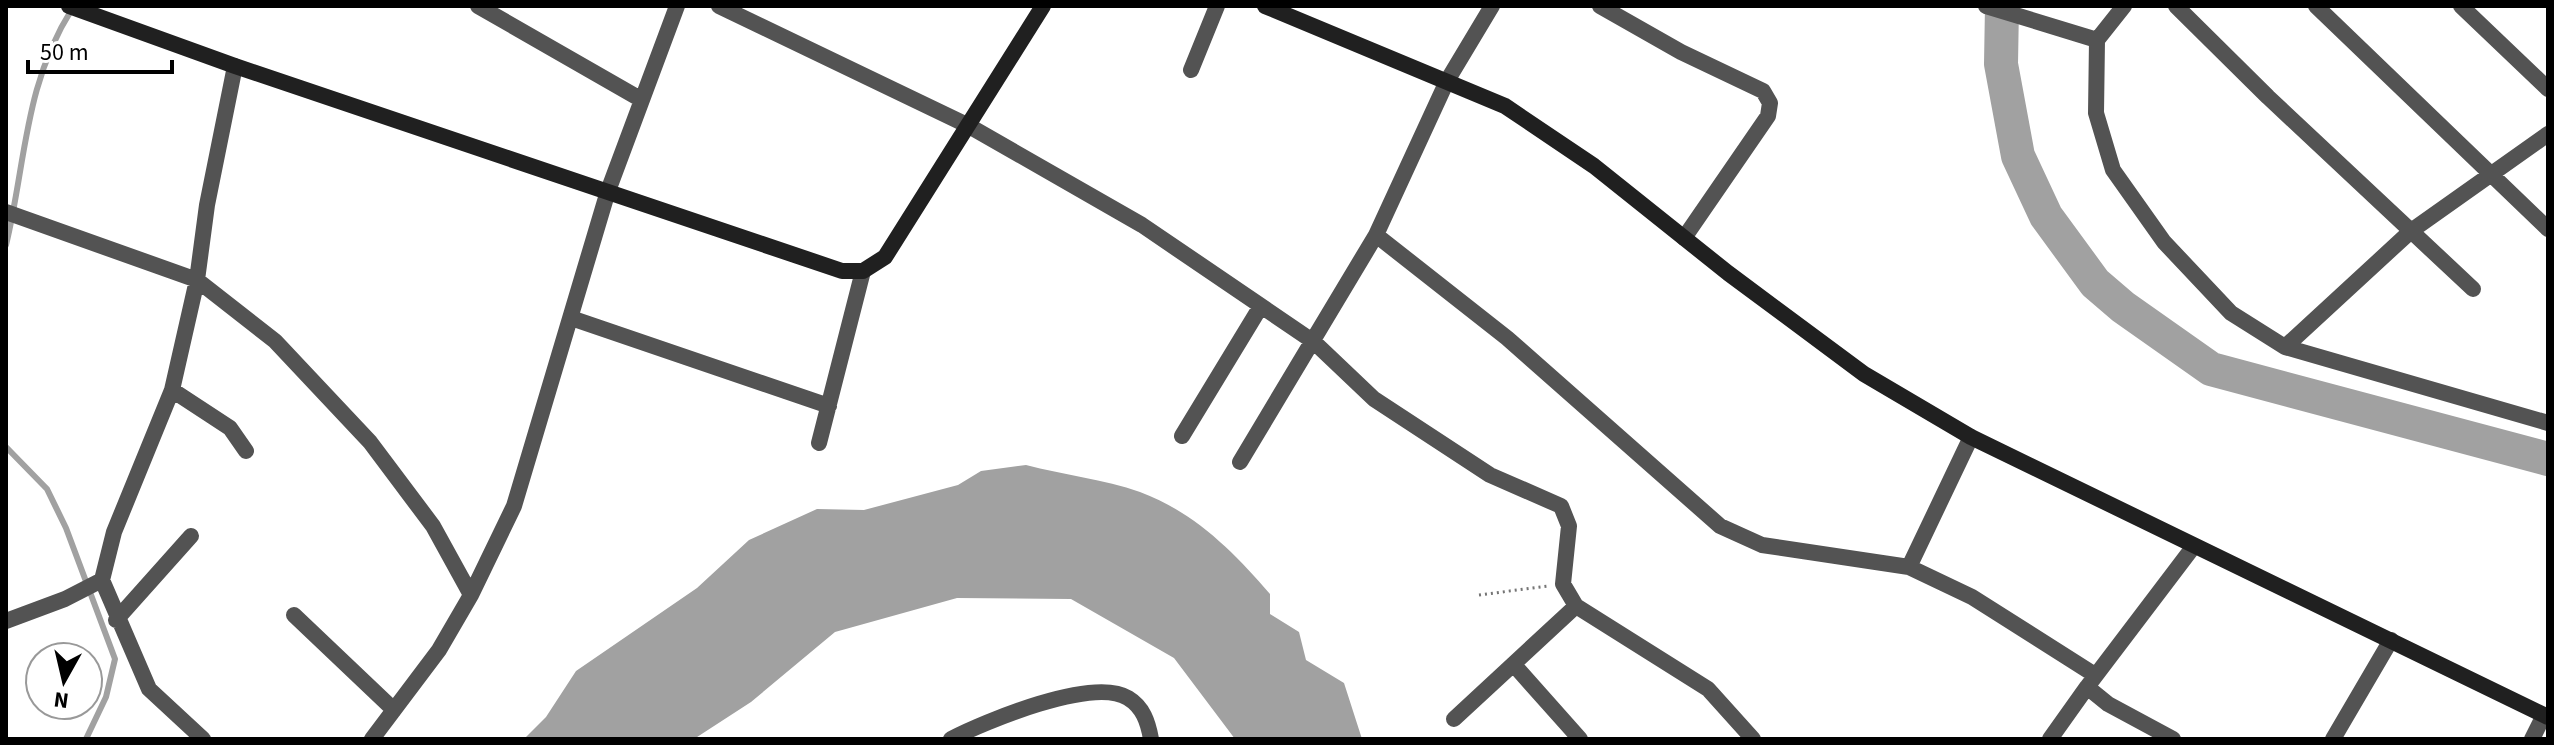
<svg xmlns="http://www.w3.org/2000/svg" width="2554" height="745" font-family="'Source Sans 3',sans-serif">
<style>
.water{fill:#a1a1a1}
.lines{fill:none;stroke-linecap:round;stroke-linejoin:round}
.stream{stroke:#a1a1a1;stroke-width:6}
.river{stroke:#a1a1a1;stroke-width:34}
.path{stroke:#757575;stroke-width:3;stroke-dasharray:2 4;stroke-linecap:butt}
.street{stroke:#535353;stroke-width:16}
.secondary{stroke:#202020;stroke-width:16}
</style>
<rect width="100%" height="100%" fill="#fff"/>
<path class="water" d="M1026 465C1063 475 1104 479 1140 492 1194 512 1233 551 1270 594V614L1299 632 1306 660 1344 683 1362 739H1235L1174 658 1071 599 957 598 835 632 751 702 694 739H524L546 717 576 671 697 588 749 540 817 509 864 510 958 485 981 471Z"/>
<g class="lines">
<path class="stream" d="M6 245C26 162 24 85 72 9
M6 447 47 489 66 528 115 659 106 697 86 739"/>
<path class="river" d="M2002 6 2001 64 2018 156 2046 216 2095 283 2123 307 2211 369 2548 459"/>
<path class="path" d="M1479 595 1548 586"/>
<path class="street" d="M478 6 642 100
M719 6 969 126 1142 225 1314 342 1374 399 1490 475 1561 506 1569 526 1563 584 1576 606 1708 689 1753 739
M1600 6 1681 52 1763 91 1770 103 1768 116 1684 238
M1986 6 2097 40
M2124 6 2097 40 2096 113 2113 170 2164 242 2231 313 2285 347 2548 423
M2176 6 2268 97 2473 289
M2316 6 2548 229
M2461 6 2548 89
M1191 70 1217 6
M6 212 197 280 275 341 370 442 433 526 471 595
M1376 235 1507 338 1720 526 1762 545 1909 567 1972 597 2095 675
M571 318 829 406
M2285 347 2411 231 2548 134
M172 390 230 428 246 451
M1182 436 1261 306
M819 443 863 271
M1240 462 1376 235 1447 81 1492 6
M1909 567 1971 437
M294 615 394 710
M116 620 191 536
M6 621 65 599 102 580
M1515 666 1580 739
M1454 719 1576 606
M203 739 149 689 102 580 114 532 172 390 197 280 207 205 235 66
M372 739 439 650 471 595 514 506 608 191 677 6
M951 739C984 722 1093 676 1128 698 1143 707 1148 722 1151 739
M2050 739 2087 687
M2173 739 2108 704 2087 687 2194 546
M2333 739 2391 640
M2532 739 2544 715"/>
<path class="secondary" d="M69 6 235 66 842 271H863L885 257 1043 6
M1265 6 1505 106 1594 166 1728 273 1864 374 1971 437 2548 717"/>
</g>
<rect width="2554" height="745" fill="none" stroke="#000000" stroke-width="16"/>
<g transform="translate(64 681) rotate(188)"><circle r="38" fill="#ffffff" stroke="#999999" stroke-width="2"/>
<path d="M0-6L14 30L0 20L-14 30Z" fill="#000000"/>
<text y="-12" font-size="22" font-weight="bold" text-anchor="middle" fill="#000000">N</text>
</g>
<path d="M28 60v12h144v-12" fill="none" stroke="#000000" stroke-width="4"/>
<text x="40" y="60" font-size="24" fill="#000000" stroke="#ffffff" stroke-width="6" paint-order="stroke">50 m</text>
</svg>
